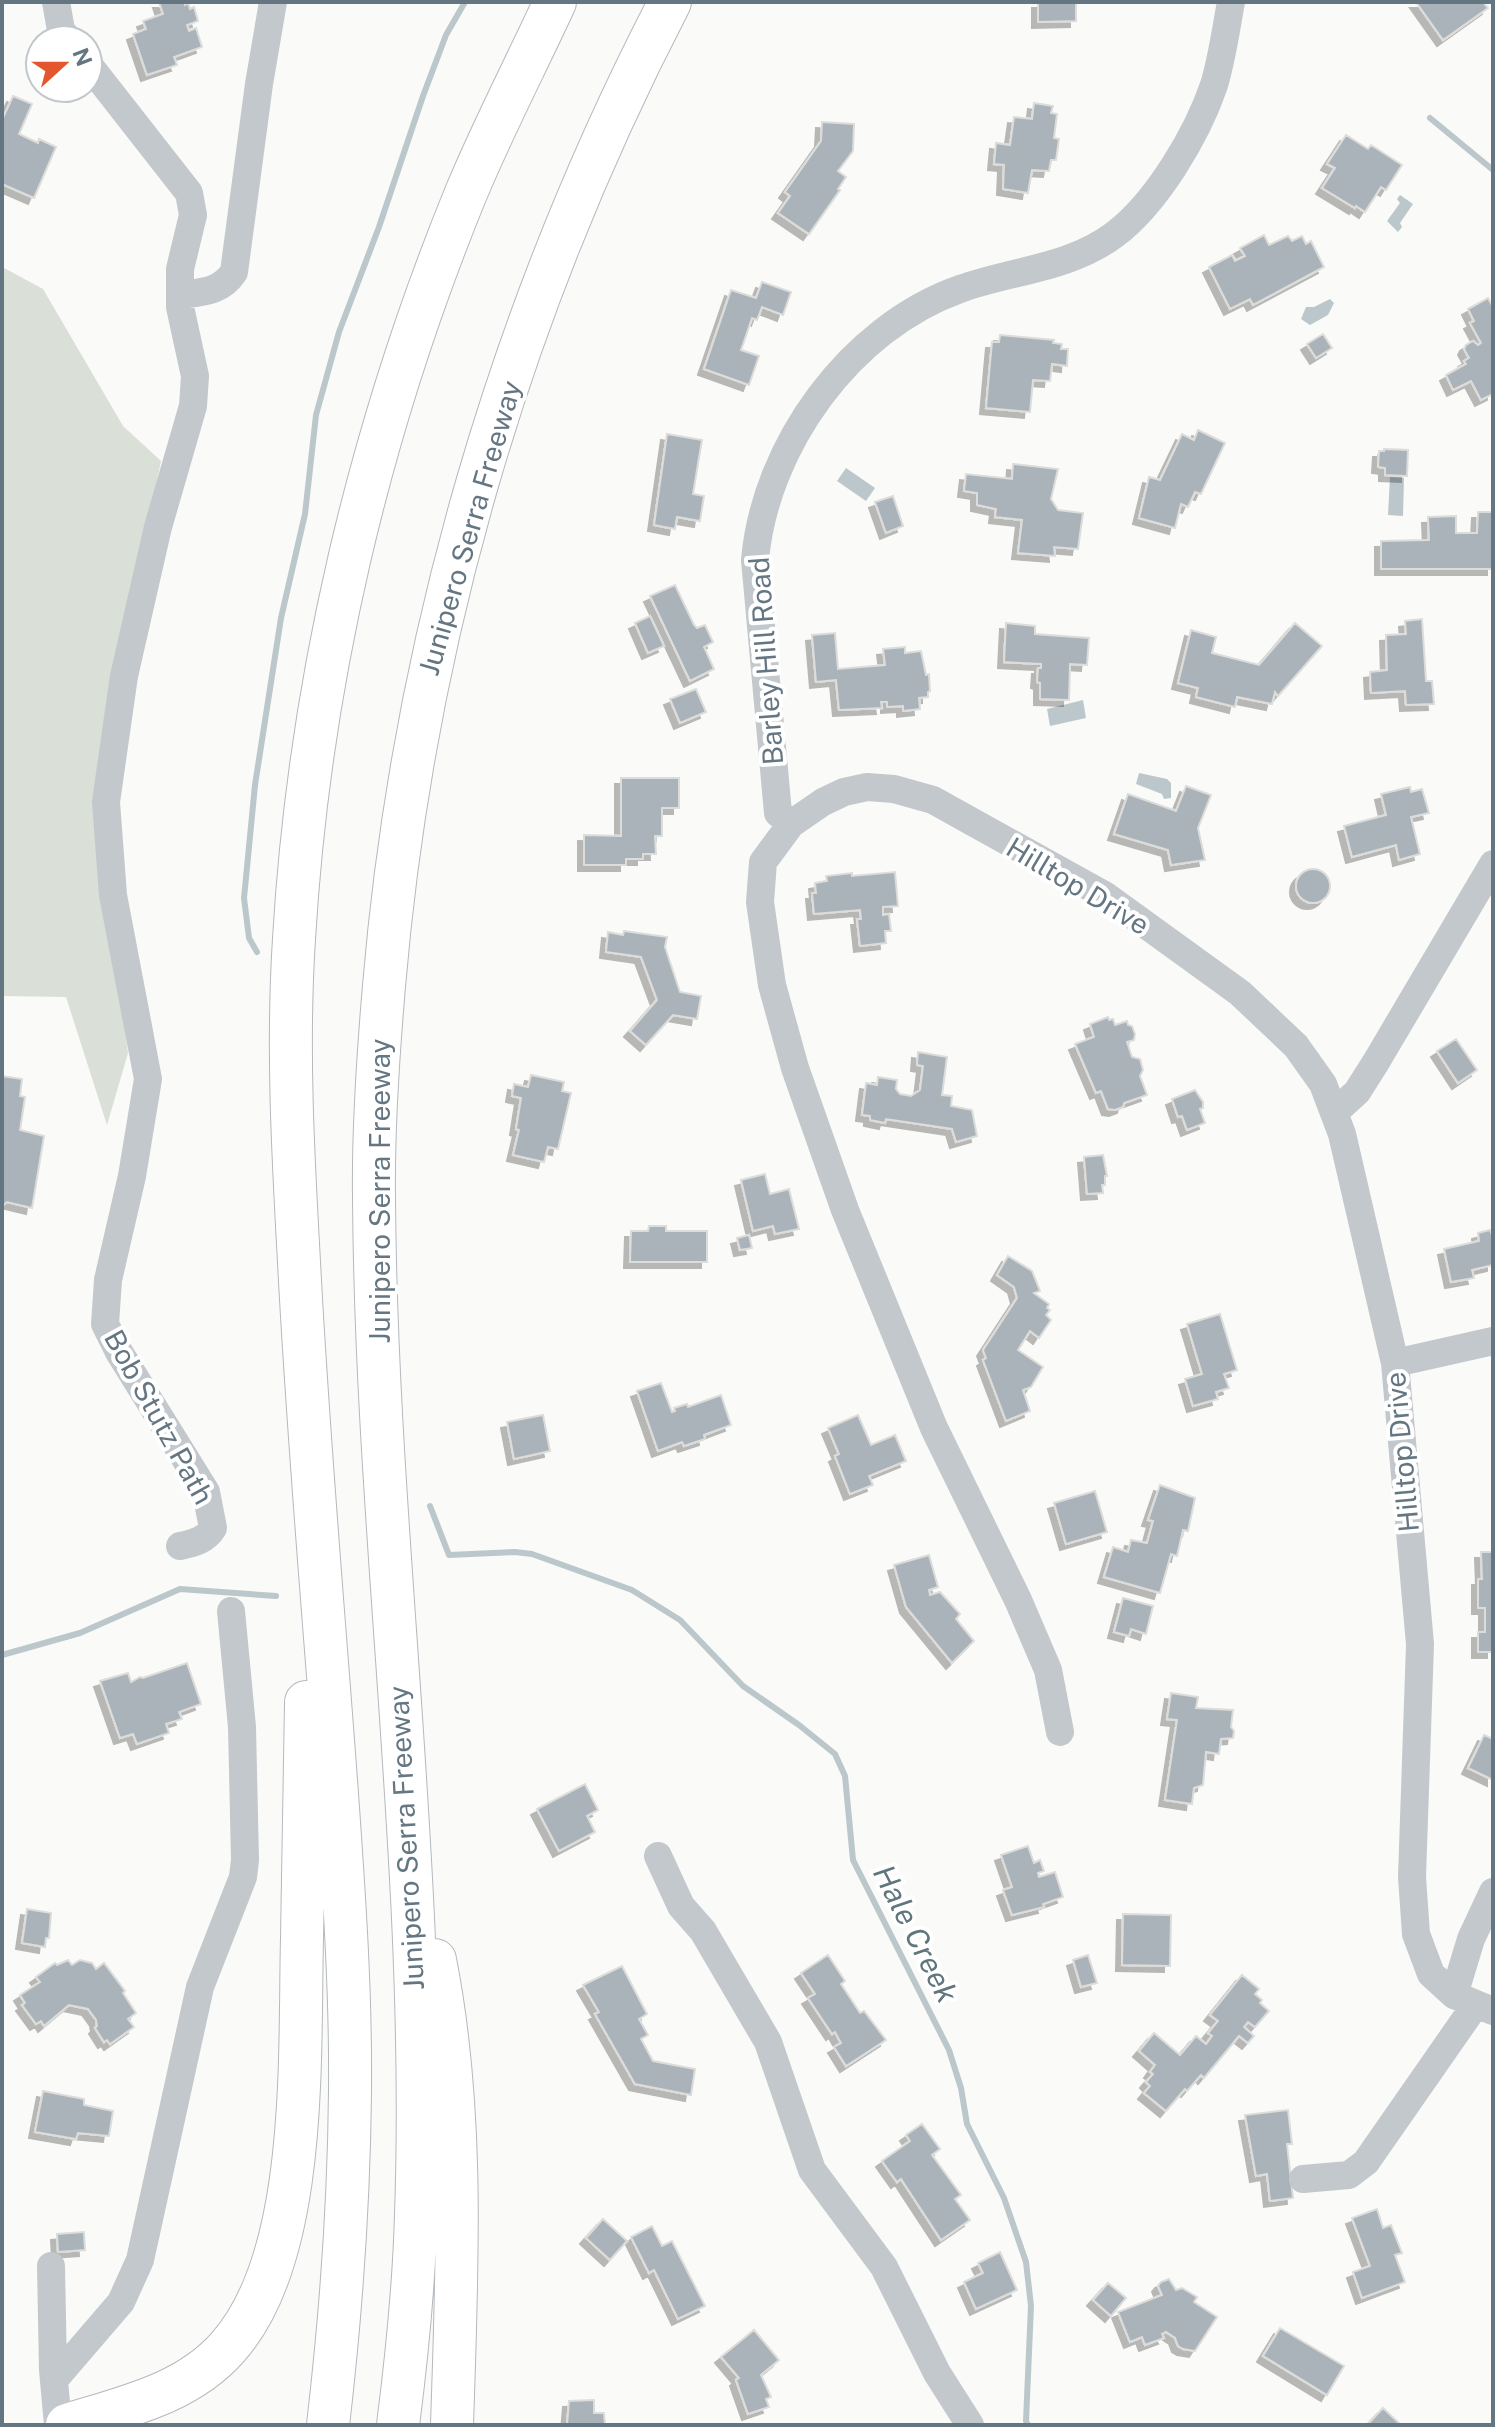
<svg xmlns="http://www.w3.org/2000/svg" width="1495" height="2427" font-family="'Public Sans',sans-serif">
<style>
.green{fill:#dadfd7}
.water{fill:#bbc7cb}
.lines{fill:none;stroke-linecap:round;stroke-linejoin:round}
.stream{stroke:#bbc7cb;stroke-width:6}
.building{fill:#aab3b9;stroke:#dcdcda;stroke-width:2;filter:url(#shadow)}
.highway-casing{stroke:#b4b9bd;stroke-width:44}
.minor{stroke:#c3c8cc;stroke-width:28}
.highway{stroke:#fff;stroke-width:42}
.labels{text-anchor:middle;stroke-width:8;stroke-linejoin:round;paint-order:stroke}
.street-label{font-size:28px;fill:#657683;stroke:#fff}
.water-label{font-size:30px;font-style:italic;fill:#60757c;stroke:#fff}
</style>
<defs>
<filter id="shadow"><feDropShadow dx="-6" dy="6" stdDeviation="0" flood-color="#0004"/></filter>
</defs>
<rect width="100%" height="100%" fill="#fafaf8"/>
<path class="green" d="M2 267 43 289 123 426 161 461 93 796 128 1053 107 1125 66 997 2 996Z"/>
<path class="water" d="M1400 195 1413 204 1400 223 1402 227 1398 232 1387 221 1400 203 1397 199Z
M1330 299 1334 303 1328 315 1310 325 1301 319 1306 307H1314Z
M846 468 875 488 866 501 837 481Z
M1390 477 1404 478 1403 516 1388 515Z
M1083 700 1086 718 1050 726 1047 709Z
M1139 773 1167 779 1171 783V798L1164 799 1162 794 1136 784Z"/>
<g class="lines">
<path class="stream" d="M1430 118 1493 170
M257 952 249 938 244 898 255 785 281 618 305 514 316 415 339 332 379 227 423 96 446 35 465 2
M430 1506 449 1555 515 1552 532 1554 632 1590 680 1620 743 1686 799 1725 835 1754 845 1776 853 1860 949 2050 961 2088 967 2124 1004 2198 1026 2262 1031 2306 1026 2421 1028 2425
M2 1655 80 1633 180 1589 276 1596"/>
</g>
<path class="building" d="M159 2H184L185 5 188 3 190 9 194 7 198 21 187 25 189 31 196 28 202 47 174 57 177 65 147 75 133 34 146 29 143 21 163 14Z
M1038 2H1076V21L1038 22Z
M1416 2H1483L1488 8 1443 40Z
M13 96 32 104 19 134 38 143 39 139 56 147 34 198 2 184V120Z
M1034 103 1053 106 1051 113 1057 114 1054 138 1059 139 1056 160H1051L1049 171 1032 170 1028 193 1003 189 1004 165 994 164 996 143 1010 145 1014 117 1032 119Z
M822 122 854 124 853 151 838 171 846 177 838 189 840 190 809 234 778 213 790 196 785 192 821 141Z
M1346 135 1368 149 1371 145 1402 165 1386 190 1381 187 1365 212 1356 206 1355 208 1322 188 1335 168 1327 164Z
M1264 235 1269 245 1288 236 1292 241 1302 236 1306 244 1311 241 1324 267 1253 305 1250 299 1230 309 1209 267 1232 255 1235 261 1245 256 1240 248Z
M762 282 791 292 783 315 762 307 757 320 752 318 741 350 759 356 749 385 704 369 731 290 756 298Z
M1488 298 1493 307V394L1481 400 1471 381 1453 390 1446 375 1466 364 1464 361 1469 358 1464 349 1466 345 1473 341 1478 345 1481 343 1470 323 1474 321 1468 309Z
M1323 334 1332 348 1316 358 1307 344Z
M1000 335 1054 340 1053 343 1062 344 1061 349H1068L1067 366 1052 364 1050 381 1033 380 1030 412 986 408 992 342H999Z
M1198 430 1225 443 1201 494 1195 492 1188 507 1181 504 1175 528 1139 518 1149 477 1160 480 1182 434 1194 440Z
M667 434 702 440 693 494 704 496 700 521 677 517 675 529 654 525Z
M1384 449 1408 450 1407 476 1385 475V468L1378 467 1379 451H1384Z
M1013 464 1058 469 1051 499 1058 510 1083 513 1078 549 1054 547 1055 556 1018 553 1022 520 995 517 996 509 977 505V493L964 491 966 474 1012 479Z
M893 496 903 526 886 533 875 502Z
M1478 512H1493V569H1381V541L1429 540 1428 517 1456 516V533H1477Z
M675 585 694 625 697 628 705 625 713 642 704 647 714 669 690 681 650 596Z
M650 616 664 646 648 653 635 623Z
M1422 619 1426 681H1432L1434 704 1406 705 1405 691 1371 693 1370 672 1387 670 1386 635 1406 634 1405 621Z
M1006 623 1035 626V634L1089 638 1087 665 1070 664 1069 700 1040 699V683L1037 682 1038 668H1041V664L1004 662Z
M1295 623 1322 646 1278 696 1275 692 1272 704 1237 697 1235 707 1196 697 1198 688 1178 683 1191 630 1216 637 1212 653 1259 665Z
M835 633 838 669 885 665 883 649 905 647V653L921 651 926 675 929 674 930 691 928 692V697L919 698 920 709 903 711V706L887 707V702H881L882 708 839 710 836 680 816 682 812 635Z
M696 689 706 712 680 723 670 699Z
M621 778H679V808H662V836H655L656 854H643V859H626V865H584V835L621 836Z
M1186 786 1211 795 1198 828 1205 860 1171 865 1168 850 1114 834 1128 794 1176 811Z
M1410 787 1411 792 1422 789 1429 813 1411 817 1420 854 1399 860 1396 845 1352 857 1344 826 1386 815 1381 794Z
M1296 886a17 17 0 1 1 34 0a17 17 0 1 1-34 0Z
M895 872 898 906 883 907V915L889 914 891 931H885L886 943 860 946 857 919H861L860 910 814 914 812 893H816L815 883 827 881 826 876 852 873V876Z
M624 931 667 937 665 947 680 992 701 996 697 1019 673 1015 646 1045 630 1031 657 1000 641 957 606 952 608 932 623 935Z
M1108 1017 1109 1020 1113 1019 1115 1025 1127 1021 1128 1025 1132 1026 1135 1034 1134 1040 1127 1042 1132 1057 1140 1059 1143 1070 1140 1076 1147 1095 1124 1103 1123 1107 1115 1110 1108 1109 1101 1091 1096 1093 1075 1044 1094 1037 1090 1024Z
M1456 1039 1477 1070 1458 1083 1437 1051Z
M918 1052 947 1057 942 1095 952 1096 951 1106 972 1110 977 1136 956 1142 952 1129 886 1119 885 1123 870 1120V1116L862 1115 866 1083 877 1085 878 1077 897 1080 896 1089 900 1094 911 1096 920 1090 923 1066 917 1065Z
M531 1075 564 1082 562 1091 571 1093 558 1149 548 1147 544 1162 513 1155 519 1130 516 1129 521 1098 512 1096 514 1084 528 1087Z
M2 1076 22 1079 20 1096 25 1097 20 1130 44 1136 32 1208 7 1202 2 1206Z
M1195 1090 1203 1102V1108L1200 1109 1205 1123 1187 1130 1182 1116 1178 1117 1172 1099Z
M1103 1155 1107 1176H1105V1185H1102L1103 1193 1087 1194 1084 1157Z
M765 1174 770 1194 789 1189 799 1229 775 1234 773 1226 753 1231 741 1180Z
M649 1226H666V1231H707V1262H630L631 1231H648Z
M1490 1230 1493 1237V1265L1472 1270 1474 1278 1451 1282 1444 1249 1479 1241 1478 1233Z
M749 1235 752 1248 740 1250 737 1238Z
M1008 1256 1032 1271 1040 1291 1034 1293 1049 1304 1047 1308 1050 1310 1046 1315 1051 1320 1039 1338 1030 1331 1018 1350 1043 1367 1031 1387 1023 1390 1030 1411 1006 1421 983 1360 986 1358 983 1350 1017 1298 1014 1287 997 1275Z
M1220 1314 1237 1370 1224 1374 1229 1388 1216 1392 1218 1399 1193 1406 1185 1379 1202 1374 1187 1324Z
M661 1383 672 1412 675 1411 674 1408 687 1404 688 1407 721 1395 731 1425 704 1435 705 1439 684 1446 682 1442 658 1451 637 1391Z
M543 1415 550 1451 514 1459 507 1422Z
M858 1415 871 1445 895 1435 906 1461 869 1476 873 1485 850 1494 835 1456 839 1454 828 1428Z
M1160 1485 1195 1498 1188 1531 1183 1530 1177 1556 1171 1554 1160 1593 1104 1577 1113 1547 1128 1552 1131 1540 1147 1543 1153 1521 1148 1520Z
M1095 1491 1107 1532 1066 1544 1054 1503Z
M1481 1552H1493V1652H1478V1632H1485V1608H1478V1579H1482Z
M929 1555 938 1587 929 1590 930 1595 940 1592 960 1614 956 1619 974 1641 952 1663 906 1607 894 1565Z
M1123 1598 1153 1606 1146 1634 1131 1629 1129 1636 1114 1632Z
M187 1663 201 1704 179 1712 182 1719 166 1724 169 1733 137 1744 133 1734 120 1738 100 1681 128 1673 131 1682 140 1677 143 1678Z
M1171 1693 1198 1697 1196 1708 1233 1710 1231 1727 1234 1731 1233 1738 1221 1739 1219 1754 1206 1752 1203 1785 1194 1788 1192 1804 1165 1800 1177 1720 1167 1719Z
M1484 1735 1493 1739V1780L1468 1768Z
M585 1784 598 1810 587 1816 595 1832 559 1851 537 1809Z
M1028 1846 1034 1863 1040 1860 1044 1871 1038 1873 1039 1877 1055 1872 1063 1897 1043 1904 1044 1907 1012 1915 1003 1890 1012 1887 1001 1855Z
M27 1909 51 1913 49 1938H46L45 1947 22 1943Z
M1123 1914 1171 1915 1170 1966 1122 1965Z
M828 1955 845 1981 841 1984 860 2013 864 2011 886 2040 846 2066 834 2047 841 2043 835 2032 832 2034 808 1998 815 1994 801 1973Z
M1088 1955 1097 1983 1081 1987 1073 1960Z
M68 1960 72 1965 80 1960 92 1963 96 1969 104 1963 125 1991 123 1993 136 2013 128 2019 134 2027 110 2044 107 2040 104 2042 95 2028 97 2026 96 2020 88 2009 69 2005 44 2026 41 2021 36 2024 22 2005 25 2003 20 1995 40 1982 36 1977 55 1963 57 1965Z
M622 1966 647 2014 639 2019 648 2035 641 2039 653 2061 695 2069 691 2095 635 2084 595 2014 599 2012 583 1985Z
M1242 1975 1259 1989 1255 1994 1262 2000 1260 2003 1269 2011 1255 2027 1248 2022 1244 2027 1254 2036 1248 2043 1239 2036 1204 2078 1201 2075 1187 2091 1185 2089 1166 2111 1144 2093 1150 2086 1146 2082 1153 2074 1150 2072 1155 2065 1139 2051 1154 2033 1180 2055 1196 2036 1206 2044 1212 2036 1208 2033 1218 2021 1210 2015Z
M43 2091 84 2099V2105L113 2111 109 2136 78 2133 76 2139 35 2132Z
M1288 2110 1292 2144H1287L1293 2198 1270 2201 1267 2174 1256 2176 1245 2115Z
M922 2124 940 2149 932 2155 961 2195 955 2199 970 2220 941 2240 901 2179 897 2182 882 2161 910 2141 906 2135Z
M1377 2209 1383 2228 1391 2225 1402 2253 1395 2255 1405 2282 1362 2298 1353 2272 1370 2266 1352 2218Z
M603 2219 627 2241 610 2260 586 2238Z
M652 2226 662 2246 672 2241 705 2306 678 2319 654 2270 649 2273 631 2237Z
M84 2232 85 2250 58 2252 57 2234Z
M1000 2252 1017 2290 976 2309 964 2282 983 2273 978 2263Z
M1169 2279 1176 2290 1182 2288 1197 2297 1194 2302 1217 2317 1195 2351 1183 2349 1178 2346 1175 2338 1166 2332 1162 2334 1164 2338 1145 2345 1142 2337 1130 2342 1118 2312 1162 2295 1158 2286 1161 2282Z
M1108 2283 1126 2298 1111 2316 1093 2300Z
M1280 2328 1344 2366 1327 2395 1263 2356Z
M754 2330 779 2360 761 2375 771 2397 766 2399 769 2407 748 2414 736 2380 739 2378 721 2357Z
M594 2400V2413H604L605 2425H567L569 2401Z
M1383 2408 1401 2425H1367Z"/>
<g class="lines">
<g class="highway-casing">
<path id="highway" d="M435 1960C465 2112 457 2270 452 2425
M67 2425C124 2407 187 2394 228 2347 309 2256 299 2055 302 1938 303 1860 305 1781 306 1702
M328 2425C341 2314 349 2203 350 2091 351 1992 344 1892 337 1794 324 1616 308 1439 299 1262 293 1155 287 1046 294 939 309 684 369 430 466 193 493 128 526 65 555 2
M398 2425C407 2355 414 2285 416 2215 428 1875 376 1536 374 1197 373 1126 378 1056 384 986 413 642 511 308 670 2"/>
</g>
<path class="minor" d="M56 2 61 30 69 40
M88 64 189 193 193 215 180 269V307L195 376 193 406 158 527 124 676 106 802 113 895 148 1079 132 1176 108 1280 105 1324 119 1352 206 1492 213 1528C206 1540 194 1543 180 1546
M180 295C202 292 221 292 234 272L259 84 273 2
M791 824 778 813 755 560C765 446 850 328 960 289 1012 270 1068 269 1114 235 1156 204 1197 135 1214 85 1222 59 1226 29 1231 2
M1334 1113 1357 1092 1376 1062 1493 864
M1395 1363 1493 1341
M1060 1732 1048 1670 1018 1600 934 1428 845 1210 795 1068 772 985 760 902 763 862 791 824 823 802 844 792 867 787 894 789 933 800 1106 896 1240 993 1296 1046 1323 1084 1342 1134 1395 1363 1420 1644 1412 1877 1416 1934 1431 1974 1454 1995 1493 2011
M658 1856 681 1906 703 1931 768 2042 812 2170 884 2267 937 2373 970 2425
M1454 1995 1471 1939 1493 1892
M1303 2179 1349 2175 1366 2162 1476 2004
M51 2266 53 2370 58 2425
M54 2380 121 2302 140 2260 200 1987 243 1877 245 1860 242 1727 231 1611"/>
<use href="#highway" class="highway"/>
</g>
<g class="labels">
<g class="street-label">
<text transform="translate(470 528) rotate(-74)" y="10">Junipero Serra Freeway</text>
<text transform="translate(766 661) rotate(-94)" y="10">Barley Hill Road</text>
<text transform="translate(1078 886) rotate(31)" y="10">Hilltop Drive</text>
<text transform="translate(380 1191) rotate(-90)" y="10">Junipero Serra Freeway</text>
<text transform="translate(159 1417) rotate(61)" y="10">Bob Stutz Path</text>
<text transform="translate(1402 1452) rotate(-95)" y="10">Hilltop Drive</text>
<text transform="translate(406 1838) rotate(-93)" y="10">Junipero Serra Freeway</text>
</g>
<g class="water-label">
<text transform="translate(915 1934) rotate(63)" y="10">Hale Creek</text>
</g>
</g>
<rect width="1495" height="2427" fill="none" stroke="#657683" stroke-width="8"/>
<g transform="translate(64 64) rotate(69)"><circle r="38" fill="#ffffff" stroke="#c1c8cd" stroke-width="2"/>
<path d="M0-6L14 30L0 20L-14 30Z" fill="#e4572e"/>
<text y="-12" font-size="22" font-weight="bold" text-anchor="middle" fill="#657683">N</text>
</g>
</svg>
